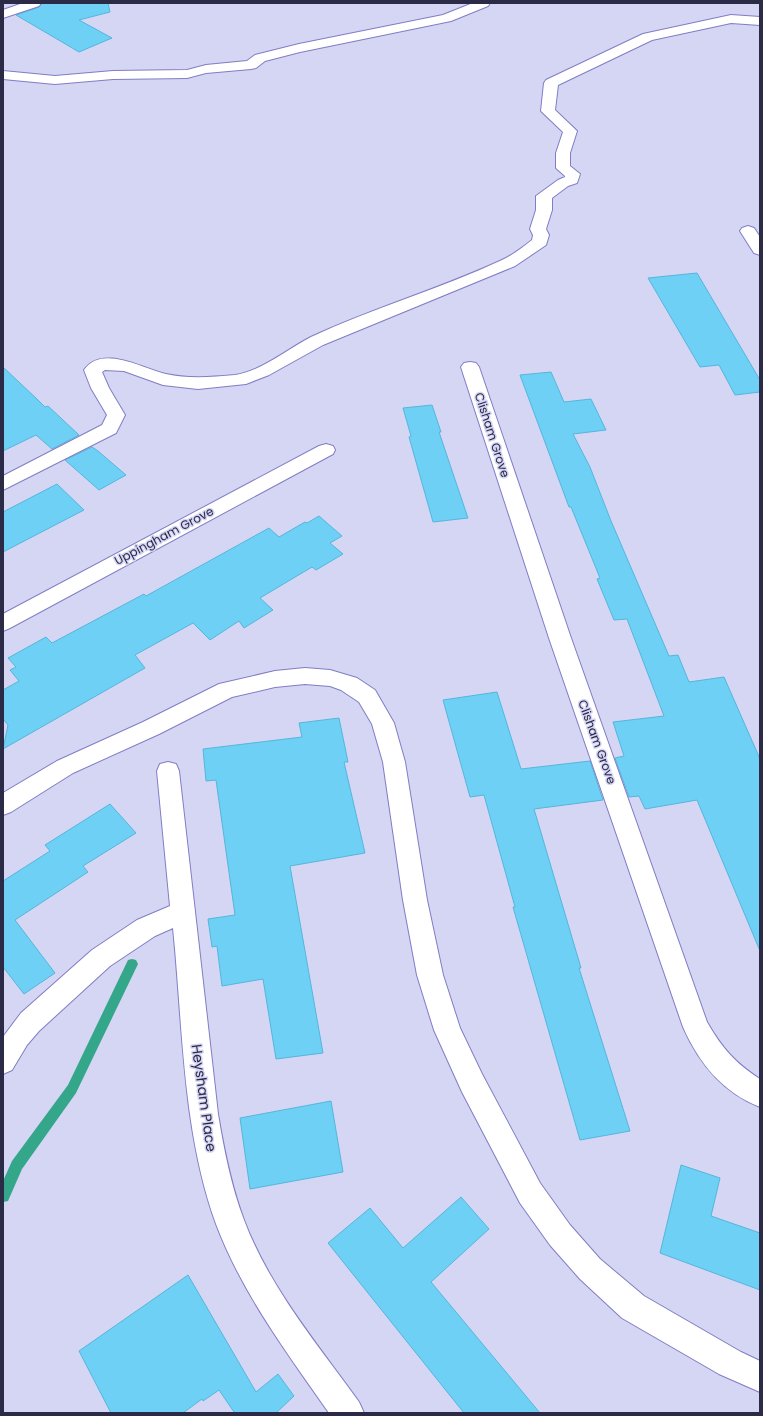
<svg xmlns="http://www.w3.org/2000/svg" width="763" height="1416" font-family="Poppins,sans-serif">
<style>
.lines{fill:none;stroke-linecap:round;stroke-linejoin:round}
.stream{fill:#34a689;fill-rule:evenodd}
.building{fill:#6fd0f6;stroke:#54b6db}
.street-casing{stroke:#817dc4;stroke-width:2}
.street{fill:#fff;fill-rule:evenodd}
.labels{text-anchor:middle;stroke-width:3;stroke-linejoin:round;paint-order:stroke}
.street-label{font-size:12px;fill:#2b2a47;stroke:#d5d5f4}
.near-street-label{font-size:14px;fill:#2b2a47;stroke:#d5d5f4}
</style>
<rect width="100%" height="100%" fill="#d5d5f4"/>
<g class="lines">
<path class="stream" d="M132 959 136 960 138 964 76 1093 22 1169 8 1201 3 1202V1181L12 1161 68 1085 128 960Z"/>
</g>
<path class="building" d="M42 3H108L110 12 79 20 112 38 79 52 16 15 39 7Z
M697 273 760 380V392L735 395 719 365 700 367 648 278Z
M3 367 38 400 45 407 48 406 79 435 52 449 36 435 3 451Z
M551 372 564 402 591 399 606 430 573 434 590 467 611 521 669 656 678 655 689 682 724 677 760 759V951L697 800 645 809 639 796 629 797 615 758 624 756 613 722 664 716 627 619 614 620 597 579 600 578 571 507H569L520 375Z
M432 405 441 432H439L468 518 433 522 409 437 411 436 403 408Z
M92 447 98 451 126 475 99 490 65 460Z
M57 484 84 510 3 552V512Z
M319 516 342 536 330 543 343 554 316 570 312 567 260 598 273 610 244 628 239 621 210 640 193 623 135 655 145 668 3 749 8 725 3 719V690L19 681 10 670 16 667 8 658 46 637 52 643 144 594 146 596 269 528 279 537 305 522 307 523Z
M497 692 521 769 590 761 603 800 534 809 581 968H579L630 1131 580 1140 513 907H515L484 795 470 797 443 700Z
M339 718 348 762H344L365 853 290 866 323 1053 276 1059 263 979 222 986 217 946 212 947 208 919 235 915 216 780 206 781 203 749 302 737 299 723Z
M110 804 136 833 83 866 88 872 15 920 55 973 24 994 3 967V881L50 851 45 845Z
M331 1101 343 1172 250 1189 240 1118Z
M681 1165 720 1178 711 1216 760 1233V1290L660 1253Z
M461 1197 489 1229 431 1282 540 1413H464L328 1243 370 1208 403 1248Z
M188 1275 256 1392 278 1374 294 1396 276 1413H232L234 1412 219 1390 203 1401 202 1399 183 1413H111L79 1351Z"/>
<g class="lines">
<g class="street-casing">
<path id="street" d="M23 3H41L39 6 3 18V10Z
M473 3H490L488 6 451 21 300 52 265 61 256 68 251 69 206 73 187 78 113 79 55 84 3 79V71L55 76 113 71 187 70 206 65 247 61 255 55 299 44 443 15Z
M731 15 760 17V25L731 23 652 40 558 85 555 110 577 131 570 153V166L580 174 577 183 568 186 552 198V210L546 229 549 235 546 245 515 266 323 345 269 375 246 384 198 389 163 385 124 371 105 370 102 372 109 388 125 415 116 433 3 490V476L102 425 107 415 91 388 84 370C102 344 143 369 166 374 188 379 212 377 235 375 260 372 289 348 311 337 373 308 440 289 502 260 513 255 523 247 532 240L533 235 530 229 536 210V196L558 180 565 177V176L556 168V153L563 132 541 111 544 83 546 80 643 34Z
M748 226 754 228 760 237V255L754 253 740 231 742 228Z
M470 362 476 363 479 367 571 638 707 1022C722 1048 735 1063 760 1079V1107C722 1092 699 1063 683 1027L549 638 461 367 464 363Z
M326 444 333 446 335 450 333 454 10 628 3 631V614L319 446Z
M305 668 330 670 357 678 375 690 394 723 405 762 427 900 443 975 460 1028 482 1074 540 1183 570 1225 600 1259 644 1296 741 1352 760 1361V1392L719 1374 622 1318 580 1279 550 1245 520 1203 462 1092 434 1030 417 975 403 900 383 762 372 724 359 702 341 690 330 686 305 684 275 687 232 697 159 734 73 773 11 812 3 815V793L57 761 143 722 219 684 275 671Z
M168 762 176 764 179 771 218 1114C224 1150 231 1186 244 1220 269 1287 318 1345 359 1402L364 1413H329C287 1353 242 1293 216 1224 182 1130 183 1026 173 928L155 936 110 966 39 1031 27 1045 12 1070 3 1074V1037L21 1013 92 950 137 920 170 906 157 771 160 764Z"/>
</g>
<use href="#street" class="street"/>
</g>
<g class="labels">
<g class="street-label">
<text transform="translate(492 435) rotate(72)" y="4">Clisham Grove</text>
<text transform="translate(164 536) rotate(-28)" y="4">Uppingham Grove</text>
<text transform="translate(597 742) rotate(70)" y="4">Clisham Grove</text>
</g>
<g class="near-street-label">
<text transform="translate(204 1098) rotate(82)" y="5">Heysham Place</text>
</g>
</g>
<rect width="763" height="1416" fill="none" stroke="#2b2a47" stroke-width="8"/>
</svg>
